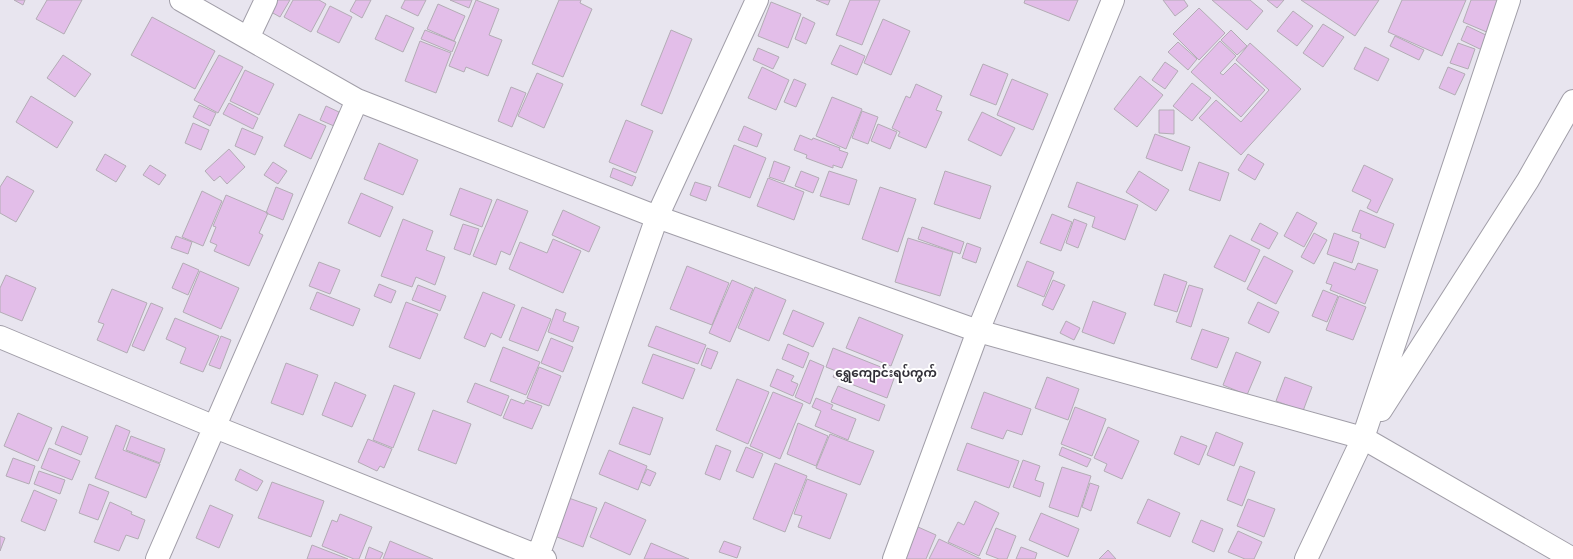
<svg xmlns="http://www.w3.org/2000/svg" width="1573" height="559" font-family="'Work Sans','Noto Sans Myanmar',sans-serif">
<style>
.building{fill:#e3bee9;stroke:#b3acb5}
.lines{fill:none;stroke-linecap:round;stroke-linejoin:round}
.minor-casing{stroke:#a19ea8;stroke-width:24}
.minor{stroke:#fff;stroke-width:22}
.labels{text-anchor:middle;stroke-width:4;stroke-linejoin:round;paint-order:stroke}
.quarter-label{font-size:12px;font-weight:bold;fill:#323038;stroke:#fff}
</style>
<rect width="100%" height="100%" fill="#e8e5ef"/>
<path class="building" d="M14 0H25L23 5Z
M47 0H82L64 34 36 19Z
M268 0H290L280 17 264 8Z
M293 0H319L326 4 311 32 284 17Z
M356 0H371L362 18 350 11Z
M405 0H426L418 16 401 8Z
M450 0H472L469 8Z
M476 0 499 9 489 35 502 40 488 76 466 67 464 72 449 66Z
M559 0H581L580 3 592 9 563 77 532 64Z
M816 0H830L828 5Z
M850 0H880L862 45 836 35Z
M1025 0H1078L1069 21 1024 3Z
M1163 0H1184L1188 6 1175 16Z
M1212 0H1250L1263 11 1247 30Z
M1267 0H1284L1277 8Z
M1301 0H1379L1355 36Z
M1402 0H1466L1442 56 1388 32Z
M1471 0H1502L1489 33 1463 22Z
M771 2 801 14 788 48 758 36Z
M438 4 465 16 454 41 427 29Z
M330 6 352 17 339 43 317 32Z
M1199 8 1225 33 1199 60 1173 34Z
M1293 11 1313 26 1297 46 1277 31Z
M386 15 414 28 403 52 375 39Z
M152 17 215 51 195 89 131 55Z
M803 17 815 23 806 44 795 39Z
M883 19 910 31 891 75 864 63Z
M1323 24 1344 37 1323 67 1303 53Z
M1467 26 1488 36 1482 50 1461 40Z
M425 30 456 42 452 52 421 39Z
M671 30 692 39 662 114 641 105Z
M1231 30 1247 46 1237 55 1221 40Z
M1395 36 1424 50 1419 60 1390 46Z
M420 41 451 53 436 93 405 81Z
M1220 41 1236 56 1220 73 1223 75 1235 63 1265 90 1241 117 1191 72Z
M1178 42 1197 59 1188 70 1168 52Z
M1250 43 1301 89 1241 155 1199 118 1216 100 1241 122 1269 90 1236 60Z
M1458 43 1475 49 1468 69 1450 63Z
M840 45 865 56 857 75 831 64Z
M1365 47 1389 59 1378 81 1354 69Z
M758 48 779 57 773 69 753 60Z
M63 55 91 74 75 97 47 78Z
M219 55 243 67 218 113 194 100Z
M1165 62 1178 71 1165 89 1152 80Z
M983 64 1008 74 996 105 970 95Z
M762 67 789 80 776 110 748 98Z
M1448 67 1465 74 1455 95 1439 88Z
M245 70 274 84 259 115 230 101Z
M537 73 563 84 544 128 518 116Z
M1140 76 1163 95 1137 127 1114 109Z
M794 79 806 84 796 107 784 102Z
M1012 79 1048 94 1033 130 997 115Z
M1192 83 1211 98 1192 121 1173 106Z
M916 84 942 96 936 110 942 112 926 148 898 136 900 132 892 128 906 96 910 98Z
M511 87 526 93 512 127 498 121Z
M31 96 73 122 57 148 16 122Z
M832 97 862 109 846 149 816 136Z
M229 103 258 118 253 129 223 114Z
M199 105 216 113 210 126 193 117Z
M326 106 339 112 334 126 320 120Z
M1159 110H1174V134L1159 133Z
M862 111 878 117 868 144 852 138Z
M982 112 1015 128 1001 156 968 140Z
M299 114 326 126 311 159 284 146Z
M626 120 653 131 636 173 609 162Z
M193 123 209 130 201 150 185 143Z
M878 124 897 132 890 149 871 141Z
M744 126 762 134 757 147 738 140Z
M242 128 263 137 255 155 235 146Z
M1155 134 1190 147 1182 171 1146 158Z
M800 135 812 140 813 138 840 148 839 150 848 153 842 168 833 165V168L806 158 807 155 794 150Z
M379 143 418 160 403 195 364 179Z
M734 145 766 158 750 198 718 186Z
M229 149 245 167 227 184 220 176 214 181 205 171Z
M105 154 126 166 116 182 96 170Z
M1248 154 1264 164 1255 180 1238 170Z
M774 161 790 167 784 182 769 177Z
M273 162 287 171 278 184 264 175Z
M1199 162 1229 173 1220 201 1189 190Z
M150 165 166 175 159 185 143 175Z
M1364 165 1393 179 1377 213 1367 208 1371 200 1352 191Z
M613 168 636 177 632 186 610 177Z
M801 171 819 178 813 193 795 186Z
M829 171 857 180 849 205 820 196Z
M945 171 991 186 980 219 934 204Z
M1139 171 1169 190 1156 211 1126 192Z
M7 176 34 191 16 222 0 213V187Z
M768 178 804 192 794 220 757 206Z
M695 182 711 187 706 201 690 195Z
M1077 182 1138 205 1125 240 1092 227 1095 217 1068 207Z
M276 187 293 194 283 220 266 213Z
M880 187 916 199 898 252 862 239Z
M460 188 492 200 482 227 450 215Z
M202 191 222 201 203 246 182 237Z
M361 193 393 207 380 237 348 223Z
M226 195 268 213 259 233 263 235 249 266 214 251 217 245 210 242 216 227 213 226Z
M497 199 528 211 510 255 501 251 496 265 473 256Z
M563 210 600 227 589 252 552 235Z
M1360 210 1394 224 1385 248 1360 238 1361 234 1352 231Z
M1297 212 1317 223 1304 247 1284 236Z
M1052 214 1072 222 1061 251 1040 243Z
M403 219 433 231 426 250 445 257 435 285 416 277 412 287 381 276Z
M1074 219 1087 224 1078 248 1066 243Z
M1260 223 1278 233 1269 249 1251 240Z
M463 224 479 229 470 255 454 249Z
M922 227 964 242 960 254 918 239Z
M1314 233 1327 240 1314 264 1301 257Z
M1334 233 1359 242 1352 263 1327 254Z
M1230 235 1260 250 1245 282 1214 267Z
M176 236 192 242 188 254 171 248Z
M908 238 953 252 940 296 895 282Z
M553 239 581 251 563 293 509 269 520 242 547 253Z
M967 243 981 248 976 263 962 258Z
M1264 256 1293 271 1276 304 1247 289Z
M1027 261 1054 272 1044 297 1017 286Z
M319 262 340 270 330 294 309 286Z
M1334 262 1355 270 1358 263 1378 270 1365 304 1330 290 1332 285 1326 283Z
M183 263 199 270 188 295 172 288Z
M687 266 729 283 712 325 670 309Z
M200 271 239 288 221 329 183 312Z
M1164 274 1187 282 1177 312 1154 305Z
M6 275 36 288 22 321 0 312V288Z
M732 280 753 289 730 342 709 333Z
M1053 280 1065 285 1053 310 1042 305Z
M379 284 396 291 391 303 374 296Z
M418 285 446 296 440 311 412 300Z
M1189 285 1203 289 1191 327 1176 322Z
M755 287 786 300 769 341 738 328Z
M112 289 147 303 127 353 97 340 104 324 98 322Z
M1323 290 1338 296 1327 322 1312 316Z
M317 292 360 309 353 326 310 309Z
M483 292 515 305 501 338 491 333 485 347 464 338Z
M1339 296 1366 307 1353 340 1326 330Z
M1093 301 1126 313 1114 344 1082 332Z
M406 302 438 314 420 359 389 347Z
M1258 302 1279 312 1269 333 1248 323Z
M151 303 163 308 144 351 132 346Z
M522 307 551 319 538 351 509 340Z
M556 309 566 313 563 321 579 327 573 342 548 332Z
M793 310 824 323 813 347 783 334Z
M859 317 903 335 891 366 846 348Z
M175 318 219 336 203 372 180 363 186 348 166 339Z
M1066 321 1080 328 1074 340 1060 333Z
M656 326 706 345 698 364 648 346Z
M1202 329 1229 338 1217 368 1191 359Z
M221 336 231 340 220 369 209 365Z
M551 338 573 347 563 372 541 363Z
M788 344 809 353 803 368 782 359Z
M503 347 540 362 526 395 490 381Z
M707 348 718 352 711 369 701 365Z
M833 348 896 373 887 398 833 377 836 371 826 367Z
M1236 352 1261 362 1247 395 1223 385Z
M653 354 695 369 683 399 642 383Z
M810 360 824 366 810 404 795 397Z
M286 363 318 375 303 415 271 403Z
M539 367 561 376 549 406 527 398Z
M777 369 794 376 791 381 798 384 793 396 770 386Z
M1047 377 1079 389 1068 420 1035 408Z
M1285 377 1312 387 1303 411 1276 401Z
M737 379 769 392 748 444 716 430Z
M335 382 366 395 352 427 322 415Z
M475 383 509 396 501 416 467 402Z
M394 385 415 393 393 448 373 440Z
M838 386 885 405 879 421 831 402Z
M773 392 803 404 780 459 750 446Z
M984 392 1031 409 1022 435 1007 430 1003 439 971 428Z
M816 398 833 405 831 409 856 419 848 440 815 426 821 411 812 407Z
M511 399 524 404 526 400 542 406 532 429 503 418Z
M633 407 663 418 650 455 619 444Z
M1075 407 1106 419 1092 456 1061 444Z
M433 410 471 424 456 464 418 450Z
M18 413 52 428 38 461 4 446Z
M798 423 828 436 816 466 787 454Z
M116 425 130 431 123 450 160 464 146 498 95 478Z
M62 426 88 437 81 455 55 444Z
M1108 427 1139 441 1122 479 1104 471 1107 464 1094 458Z
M1216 432 1243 443 1234 466 1207 455Z
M830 434 874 451 860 485 816 468Z
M131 436 165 449 160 463 126 450Z
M1181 436 1207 446 1199 465 1174 454Z
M368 439 392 449 384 468 380 466 377 471 358 462Z
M967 443 1019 461 1009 488 957 470Z
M716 445 731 451 720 480 705 474Z
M746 447 763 454 753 478 736 471Z
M1062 447 1091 459 1087 467 1059 455Z
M49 448 80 461 72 480 41 468Z
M609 450 647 466 638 490 599 474Z
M13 458 35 466 29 484 6 476Z
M1023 460 1040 466 1035 480 1044 483 1040 497 1013 487Z
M775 463 807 476 785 532 753 519Z
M1240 466 1255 472 1242 506 1227 500Z
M1062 467 1091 476 1078 517 1049 507Z
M240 469 263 481 257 491 235 480Z
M647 469 656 473 650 486 641 482Z
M39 471 65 480 60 494 34 484Z
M807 479 847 494 830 539 798 527 802 516 794 514Z
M272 482 324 501 311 537 258 518Z
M1090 483 1099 486 1091 511 1082 507Z
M89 484 109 492 98 520 79 513Z
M34 490 57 500 45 531 21 521Z
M566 497 597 508 583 547 552 535Z
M1148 499 1180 513 1170 537 1137 523Z
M1248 499 1275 509 1264 537 1237 526Z
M975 501 999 513 979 556 948 542 958 522 964 525Z
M110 502 132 512 131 514 145 520 138 539 126 535 119 551 94 542Z
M605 502 646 520 630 555 590 537Z
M210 505 233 515 219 548 196 538Z
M1041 513 1079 529 1068 557 1029 540Z
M340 514 372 527 359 559H354L322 546 332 520 337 522Z
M1201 520 1223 529 1214 552 1192 542Z
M918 527 936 535 926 559H904Z
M996 528 1016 536 1007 559H999L986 554Z
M1238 531 1262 542 1254 559H1245L1228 552Z
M0 536 5 538 0 551Z
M939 539 981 559H929Z
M390 541 433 559H383Z
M724 541 741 547 737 558 719 552Z
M651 543 689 559H644Z
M312 545 348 559H307Z
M369 547 383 553 380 559H365Z
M1021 547 1037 553 1035 559H1016Z
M1108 550 1116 559H1099Z"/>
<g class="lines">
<g class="minor-casing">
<path id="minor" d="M181 0 357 100 657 217 978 331 1363 438 1573 559
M248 38 266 0
M0 337 215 427 545 559
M1381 410 1528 180 1573 101
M157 559 357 100
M537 559 657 217 757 0
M894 559 978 331 1113 0
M1306 559 1363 438 1509 0"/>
</g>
<use href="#minor" class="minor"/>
</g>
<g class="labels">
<g class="quarter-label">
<text x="886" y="377">ရွှေကျောင်းရပ်ကွက်</text>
</g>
</g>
</svg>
